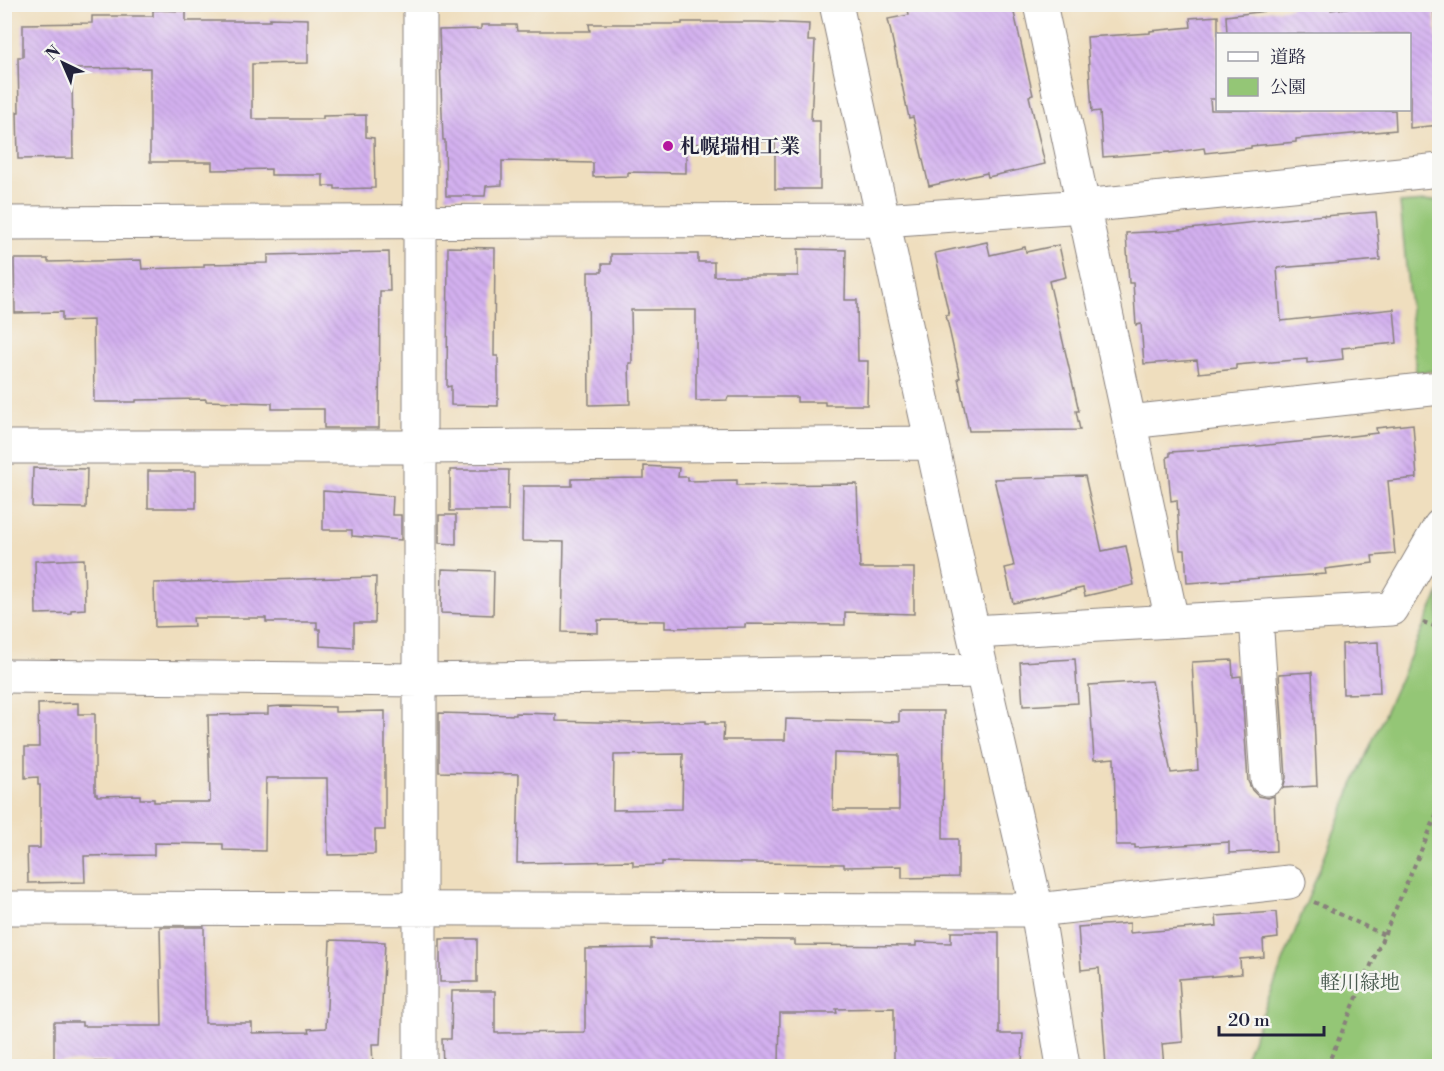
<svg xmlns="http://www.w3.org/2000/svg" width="1444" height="1071" font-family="'Libre Bodoni','Noto Serif JP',serif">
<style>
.green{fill:#94c676;stroke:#5b7458;stroke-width:1.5}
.building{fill:url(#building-back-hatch);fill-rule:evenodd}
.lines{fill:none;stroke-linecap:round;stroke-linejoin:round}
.minor-casing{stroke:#88807c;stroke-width:35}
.path{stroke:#88807c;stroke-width:4;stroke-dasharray:4.5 4.5;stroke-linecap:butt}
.minor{stroke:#fff;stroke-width:33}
.poi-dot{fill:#b5179e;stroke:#f6f6f2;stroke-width:2}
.labels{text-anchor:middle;stroke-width:5;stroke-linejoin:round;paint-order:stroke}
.poi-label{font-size:20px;font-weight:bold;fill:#22223b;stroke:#f6f6f2;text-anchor:start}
.park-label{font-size:20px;fill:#4a5b50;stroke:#f6f6f2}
</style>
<defs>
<pattern id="building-back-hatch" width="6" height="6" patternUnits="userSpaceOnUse" patternTransform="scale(1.5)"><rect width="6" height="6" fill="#d3b0ef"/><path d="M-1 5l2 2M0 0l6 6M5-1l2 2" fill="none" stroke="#b597ce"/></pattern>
</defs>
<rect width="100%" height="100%" fill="#f6f6f2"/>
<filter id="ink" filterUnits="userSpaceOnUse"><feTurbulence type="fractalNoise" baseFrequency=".0167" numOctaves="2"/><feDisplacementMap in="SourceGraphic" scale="12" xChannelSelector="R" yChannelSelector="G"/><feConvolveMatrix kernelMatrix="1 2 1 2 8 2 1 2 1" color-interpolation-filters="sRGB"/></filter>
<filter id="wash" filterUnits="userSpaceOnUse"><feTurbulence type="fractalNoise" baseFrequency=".008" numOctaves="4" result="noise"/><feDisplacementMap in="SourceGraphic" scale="24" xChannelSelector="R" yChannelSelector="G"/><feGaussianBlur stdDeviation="1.35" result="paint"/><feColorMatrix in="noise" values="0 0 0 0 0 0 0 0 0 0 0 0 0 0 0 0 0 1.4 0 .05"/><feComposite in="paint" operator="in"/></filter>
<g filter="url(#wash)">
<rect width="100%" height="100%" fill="#efdebe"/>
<path class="green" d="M1439 200V371L1416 372 1400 203Z
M1439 592V1066H1242L1351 789Z"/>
<g id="blocks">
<path class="building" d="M907 4H1012L1033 95 1029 96 1045 164 988 177 987 173 929 186 913 117 909 118 888 19 909 15Z
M1291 4H1331V10L1379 4H1433L1440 71V125L1410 128V34H1227L1226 16 1291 8Z
M153 10 186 11V21H270V18L308 19V63L252 64V119H323V116L366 115V137L374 138 375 188 335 189V186H323V175H271V169L212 170V162H150V68L72 69 73 158 18 159 17 112H19L18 57H23V24L92 23V16H153Z
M1218 16V99H1210L1211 110H1395L1396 130 1296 139V142L1251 146V148L1205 153 1204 148 1170 153V152L1103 157 1100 111 1092 112 1087 37 1150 33V31L1191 27 1190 18Z
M682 22H758L809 24 808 41H815L811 121H820V189H775V141L686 144V173L628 172V176L593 177V163L502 161V185L486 186 485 196H446L445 140H443L439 30 481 29V25H516L517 31H590L589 24H682Z
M1376 212 1380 260 1277 268 1281 321 1394 309 1397 343 1342 348 1343 359 1307 363V359L1236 365V369L1199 373 1197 360 1144 364 1141 324 1136 325 1133 283H1129L1126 233 1169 231 1324 215V216Z
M987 242 990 255 1025 247 1026 252 1059 245 1066 277 1049 281 1079 411H1076L1080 430 969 431 958 378H960L946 315H949L935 253Z
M448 247 495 248 494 356H498V406L451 405V386L447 387Z
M798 249 846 250 845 300H857L858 361H868L867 405H825V402H797V397H728L727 400 696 401V310H631L632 363H629L630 404 589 405 588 272H602V264H611V254H698V262H714V276H798Z
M389 252 390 291H380L379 428H324V409H272V403L206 401V399L136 400V402H94L93 320 62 321V312L15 313 14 259H48V262L141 260 142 269 204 267V264L268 263V255Z
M1413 424 1417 478 1388 481 1395 554 1372 556 1373 563 1325 569 1326 574 1187 583 1185 550H1180L1177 500 1171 501 1167 457 1170 456V452L1248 447 1327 439 1377 433 1376 428Z
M644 466 679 468 678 477H688V481L737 480V485L857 484 860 568H914V614L845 612V625L745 624V627L665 628V621L598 620V633L562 632 564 542 522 541 523 486H572V479L644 478Z
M33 468 87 469 86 508 32 507Z
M450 470H509L508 511H450Z
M148 471H196V508H148Z
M1085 476 1102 551 1126 546 1134 585 1085 596 1083 588 1013 603 1005 568 1014 566 994 479Z
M323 491 393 496 392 515H401V540L352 536V530H323Z
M439 515H456V544L439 543Z
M84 559 85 609 71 610V613L36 614 35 561Z
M442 569 494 571 493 615 441 613Z
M376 577 375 623H354V648L320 646V629H317V622H266V618H193L194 626 155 627 154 583Z
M1378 642 1380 693 1343 694 1342 644Z
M1075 659 1078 703 1023 706 1020 662Z
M1232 660 1233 677 1241 676 1248 781 1252 790 1258 796 1268 798 1274 796 1276 851 1229 853V842L1135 848V845H1116L1114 758 1094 760 1089 685 1152 681 1171 773 1198 770 1192 662Z
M1312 672 1317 786 1283 788 1286 778 1279 674Z
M78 703V714H95V794H97V796L140 795V799H154V802H210L208 715 268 714V707L282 706 335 707V712L385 711V830H375V854L328 855 327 778H266L265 851 223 850V844L154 843V855L84 856 85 882 28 883 27 848H40V785H38V777L25 778V747H39L38 704Z
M899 711H944L943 839H958V877L902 878V866L844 867V864L662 862V865L633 866V861L517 863 519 774 439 772V713L516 715V713L556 714V721L639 723 706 721V723H724L723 740H785L786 719 899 722ZM834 753 899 755V810H833ZM683 754 682 809 613 810 614 755Z
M1276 912 1278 938 1263 940 1264 957 1240 959 1241 974 1179 979 1183 1042 1162 1044 1164 1066H1106L1099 968 1081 970 1078 927 1130 923V933L1217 926 1216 916Z
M160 927H204L205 1023H252V1033L309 1032 308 1029 326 1028 330 940 385 942 380 1044H372L373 1066H112V1062H54V1022H82V1026H162Z
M951 932H999V1034H1023L1022 1066H894V1008L836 1009 837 1013H780L779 1066H443L442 1039H451L452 991H495V1033L585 1032V949L651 948V939L795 940V945L916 946V942L951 943Z
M440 939H477V982H440Z"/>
</g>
</g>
<g filter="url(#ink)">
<use href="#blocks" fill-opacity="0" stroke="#88807c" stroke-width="1.5"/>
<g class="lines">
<g class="minor-casing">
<path id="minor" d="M420 4V1066
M836 4 973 632 1037 910 1063 1066
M1040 4 1172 621
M4 223 883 220 1083 206 1440 170
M1129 422 1440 388
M4 447H420L931 443
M1256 617 1267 779
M973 632 1392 609 1440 526
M4 676 420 680 982 671
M4 908 1037 910 1289 882"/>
</g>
<path class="path" d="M1423 622 1440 628
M1314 902 1384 935
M1327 1066 1440 807"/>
<use href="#minor" class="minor"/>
</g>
</g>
<circle class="poi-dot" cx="668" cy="146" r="6"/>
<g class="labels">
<g class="poi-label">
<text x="680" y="153">札幌瑞相工業</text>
</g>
<g class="park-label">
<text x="1360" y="989">軽川緑地</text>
</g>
</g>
<rect width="1444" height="1071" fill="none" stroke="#f6f6f2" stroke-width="24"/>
<rect x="1216" y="33" width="195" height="78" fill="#f6f6f2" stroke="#a1a1a9" stroke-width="1.5"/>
<rect x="1228" y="52" width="30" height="9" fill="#ffffff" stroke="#a1a1a9" stroke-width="1.5"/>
<text x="1270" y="63" font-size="18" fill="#22223b">道路</text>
<rect x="1228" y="78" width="30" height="18" fill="#94c676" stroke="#a1a1a9" stroke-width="1.5"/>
<text x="1270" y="93" font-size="18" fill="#22223b">公園</text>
<g transform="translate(63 63) rotate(316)" stroke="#f6f6f2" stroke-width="4.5" paint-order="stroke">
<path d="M0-4.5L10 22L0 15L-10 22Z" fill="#22223b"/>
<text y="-9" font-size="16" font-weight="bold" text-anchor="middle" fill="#22223b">N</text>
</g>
<path d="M1219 1026v9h105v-9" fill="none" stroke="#22223b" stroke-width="3"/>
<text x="1228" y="1026" font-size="18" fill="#22223b" stroke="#f6f6f2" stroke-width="4.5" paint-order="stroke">20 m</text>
</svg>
